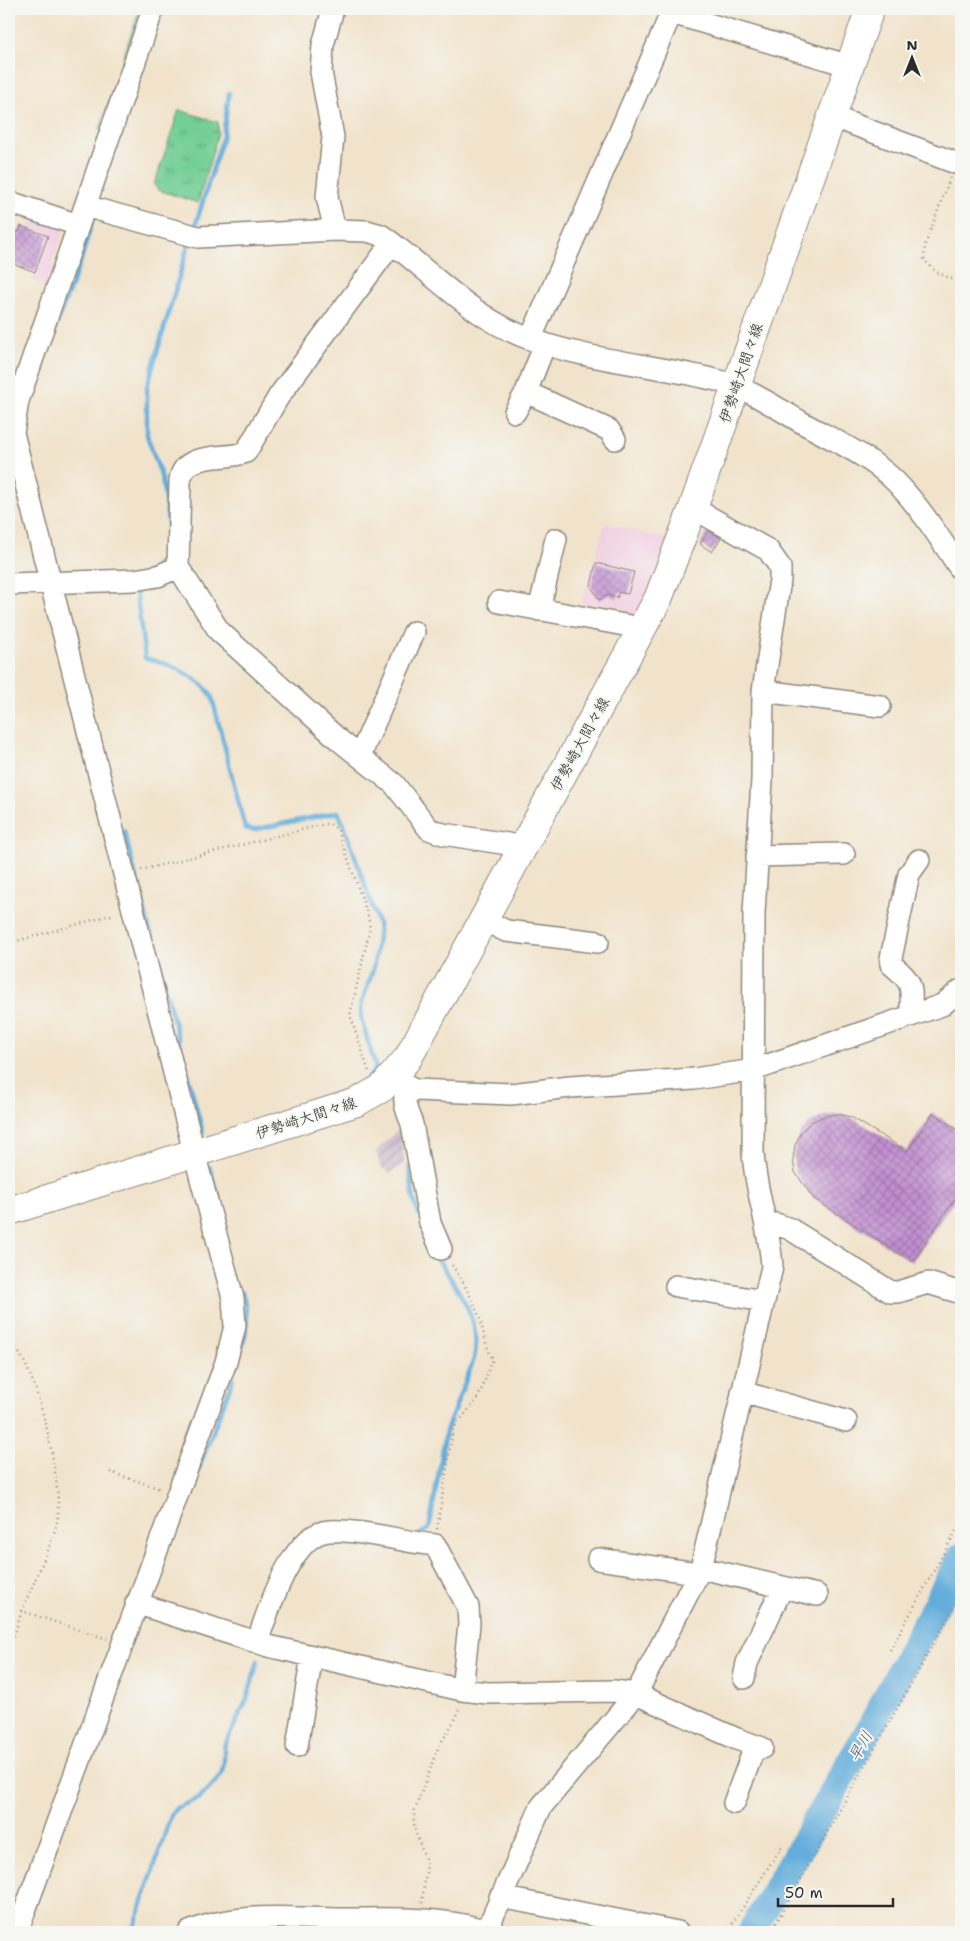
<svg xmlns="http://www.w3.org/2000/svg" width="970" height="1941" font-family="'Shantell Sans','Klee One',sans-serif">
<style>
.built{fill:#f2cfe1}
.industrial{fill:url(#industrial-furrows)}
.grass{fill:url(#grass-tufts);stroke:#507d60}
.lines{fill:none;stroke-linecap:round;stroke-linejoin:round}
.stream{stroke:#63addb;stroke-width:4.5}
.river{stroke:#63addb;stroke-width:28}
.building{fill:url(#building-cross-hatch)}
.minor-casing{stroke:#8e877b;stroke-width:24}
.major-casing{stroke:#8e877b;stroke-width:30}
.path{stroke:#8e877b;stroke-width:2.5;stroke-dasharray:1 4;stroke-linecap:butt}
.minor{stroke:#fff;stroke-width:21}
.major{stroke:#fff;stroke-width:28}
.labels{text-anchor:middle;stroke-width:4;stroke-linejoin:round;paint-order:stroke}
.street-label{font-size:15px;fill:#2b2b2b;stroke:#f6f6f2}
.water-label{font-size:16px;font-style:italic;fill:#3f5869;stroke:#f6f6f2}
</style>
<defs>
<pattern id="industrial-furrows" width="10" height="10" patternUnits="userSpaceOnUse" patternTransform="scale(1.25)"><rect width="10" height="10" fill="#cfbdcf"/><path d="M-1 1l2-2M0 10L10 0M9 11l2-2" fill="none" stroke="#a89aa8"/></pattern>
<pattern id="grass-tufts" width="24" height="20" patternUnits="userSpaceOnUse" patternTransform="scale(1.25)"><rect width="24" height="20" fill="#75cf95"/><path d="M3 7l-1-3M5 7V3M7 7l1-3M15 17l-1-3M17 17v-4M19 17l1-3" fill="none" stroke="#60a87a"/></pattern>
<pattern id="building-cross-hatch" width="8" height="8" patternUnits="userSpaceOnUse" patternTransform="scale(1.25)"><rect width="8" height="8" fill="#c28fd1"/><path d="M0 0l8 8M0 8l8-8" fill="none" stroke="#9e75aa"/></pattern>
</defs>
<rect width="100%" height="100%" fill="#f6f6f2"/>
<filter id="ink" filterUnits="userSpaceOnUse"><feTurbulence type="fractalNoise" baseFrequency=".02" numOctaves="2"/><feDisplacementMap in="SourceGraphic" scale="10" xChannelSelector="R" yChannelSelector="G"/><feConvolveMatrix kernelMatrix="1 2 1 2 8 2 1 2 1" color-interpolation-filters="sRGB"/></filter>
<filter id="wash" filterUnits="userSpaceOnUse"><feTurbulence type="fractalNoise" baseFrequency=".0096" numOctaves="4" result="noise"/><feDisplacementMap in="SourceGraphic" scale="20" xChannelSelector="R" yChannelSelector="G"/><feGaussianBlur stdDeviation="1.12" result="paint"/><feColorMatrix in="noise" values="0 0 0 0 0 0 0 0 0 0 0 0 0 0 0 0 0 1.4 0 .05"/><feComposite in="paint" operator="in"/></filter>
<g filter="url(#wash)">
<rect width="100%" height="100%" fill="#f1e3cb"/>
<path class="built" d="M33 216 59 225 63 232 51 266 58 269 51 289 32 281 37 265 40 233 29 229Z
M605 523 670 540 633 623 579 613Z"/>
<path class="industrial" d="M399 1129 405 1164 390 1173 380 1166 376 1151Z"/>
<path class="grass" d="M139 9H145L103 132 99 131Z
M179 110 218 122V133L198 203 158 190 154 185Z"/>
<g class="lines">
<path class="stream" d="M195 227 223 136 229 93
M51 338 81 260 94 215
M169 528 162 479 147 435V387L188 246
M156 565 164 559 169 548
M136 589 145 658C167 663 201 677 212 697L245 828 253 830 338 812 346 830 378 923 379 930 373 970 361 1005V1018L376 1068C363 1091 329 1096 305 1104
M124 831 203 1133
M393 1101 397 1111
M210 1167 225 1227
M409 1167 414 1200 418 1214
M240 1353C248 1331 249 1315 242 1292
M189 1494 233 1379
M420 1534 429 1529 446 1431 474 1359C483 1319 456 1287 435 1255
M133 1932 171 1815 176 1808 197 1799 208 1790 221 1775 224 1763V1747L247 1699 258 1661"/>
<path class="river" d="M751 1932 869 1730 961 1557"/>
</g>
<g id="blocks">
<path class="building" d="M21 226 48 236 35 272 9 262V228L19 232Z
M708 531 721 538 712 552 700 544Z
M596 563 634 572 628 594 619 592 617 598 608 595 599 600 591 586Z
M933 1113 961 1132V1190L912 1262 813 1198 795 1172 793 1159 795 1145 801 1132 811 1122 824 1116 838 1114 851 1117 907 1151Z"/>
</g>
</g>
<g filter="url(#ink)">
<use href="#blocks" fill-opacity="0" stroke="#8e877b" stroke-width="1"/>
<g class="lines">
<g class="minor-casing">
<path id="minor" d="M333 9 323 45 321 72 333 137 327 197 335 230
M673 11 685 17 850 66
M831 116 961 165
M9 202 78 225
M85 206 198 237 335 230 367 231 381 235C429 269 466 313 522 336 585 361 654 364 720 381 749 389 775 407 801 422 833 440 870 456 896 482 921 508 941 540 961 570
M392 243 279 396 246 452C226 461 183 450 180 481L178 567 219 631 339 740 394 784 429 829 443 834 508 844 522 849
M529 338 534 331 673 9
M526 392 609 430 615 439
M515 412 526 392 545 344
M9 584 134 580 158 576 178 567
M499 602 630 626 641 633
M539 610 556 539
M763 691 880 706
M360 756 414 632
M757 856 844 854
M484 920 506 931 598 942
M911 1015C911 985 915 984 891 964V958L909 874 919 860
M395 1075 408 1087 415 1090 511 1094 570 1087 694 1079 754 1070 942 1005 961 990
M408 1087C401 1100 407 1111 412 1124L430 1223 441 1249
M766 1225 776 1224 790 1229 891 1292H898L928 1283 961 1293
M676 1286 763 1301
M742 1392 846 1421
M598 1559 690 1572 697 1576
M701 1568 817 1595
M136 1603 268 1646 462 1690 488 1693 614 1691 636 1694 737 1739 762 1748
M257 1642C268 1612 291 1533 329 1531 359 1529 404 1542 435 1545L468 1607 469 1624 462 1690
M744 1678 747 1663 782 1588
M297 1746 312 1656
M734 1803 755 1746
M500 1897 678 1932
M17 1932 226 1362 235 1326 233 1298 197 1164 13 433 18 401 153 9
M189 1932C237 1911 292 1919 343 1919 392 1919 439 1916 487 1931
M486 1932 541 1807 636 1694 701 1568 772 1267C770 1228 755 1191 753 1152L754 913 762 780 763 691 780 580V567L768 550 693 508"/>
</g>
<g class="major-casing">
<path id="major" d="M9 1211 357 1102 382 1088 408 1058 658 599 693 508 870 9"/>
</g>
<path class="path" d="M950 178 925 245 924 260 936 272 961 283
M141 870 325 824H330L338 830 368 916 370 928 350 1015 369 1072
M9 943 115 914
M9 1342C37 1359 64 1490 57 1522 51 1548 32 1585 22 1611
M110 1472 161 1489
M437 1529 453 1429 478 1398 493 1359C485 1346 484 1333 480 1319 473 1299 462 1280 450 1262
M9 1650 22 1611 107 1639
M890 1650 961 1522
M422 1903 427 1864 414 1828V1812L438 1748 457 1716 459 1708
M727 1932 782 1846
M771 1932 961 1595"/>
<use href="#minor" class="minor"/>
<use href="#major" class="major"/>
</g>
</g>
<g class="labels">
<g class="street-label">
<text transform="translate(741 373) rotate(-71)" y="5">伊勢崎大間々線</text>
<text transform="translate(580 744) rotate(-61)" y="5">伊勢崎大間々線</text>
<text transform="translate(306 1118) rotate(-18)" y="5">伊勢崎大間々線</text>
</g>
<g class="water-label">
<text transform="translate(860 1746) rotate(-60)" y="6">早川</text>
</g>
</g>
<rect width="970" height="1941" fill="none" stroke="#f6f6f2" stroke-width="30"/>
<g transform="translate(912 58)" stroke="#f6f6f2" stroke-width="4" paint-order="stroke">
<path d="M0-4L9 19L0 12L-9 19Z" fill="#2b2b2b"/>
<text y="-8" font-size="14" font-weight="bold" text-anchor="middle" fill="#2b2b2b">N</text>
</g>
<path d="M778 1898v8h115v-8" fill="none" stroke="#2b2b2b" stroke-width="2.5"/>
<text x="785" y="1898" font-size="15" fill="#2b2b2b" stroke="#f6f6f2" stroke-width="4" paint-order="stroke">50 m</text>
</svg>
